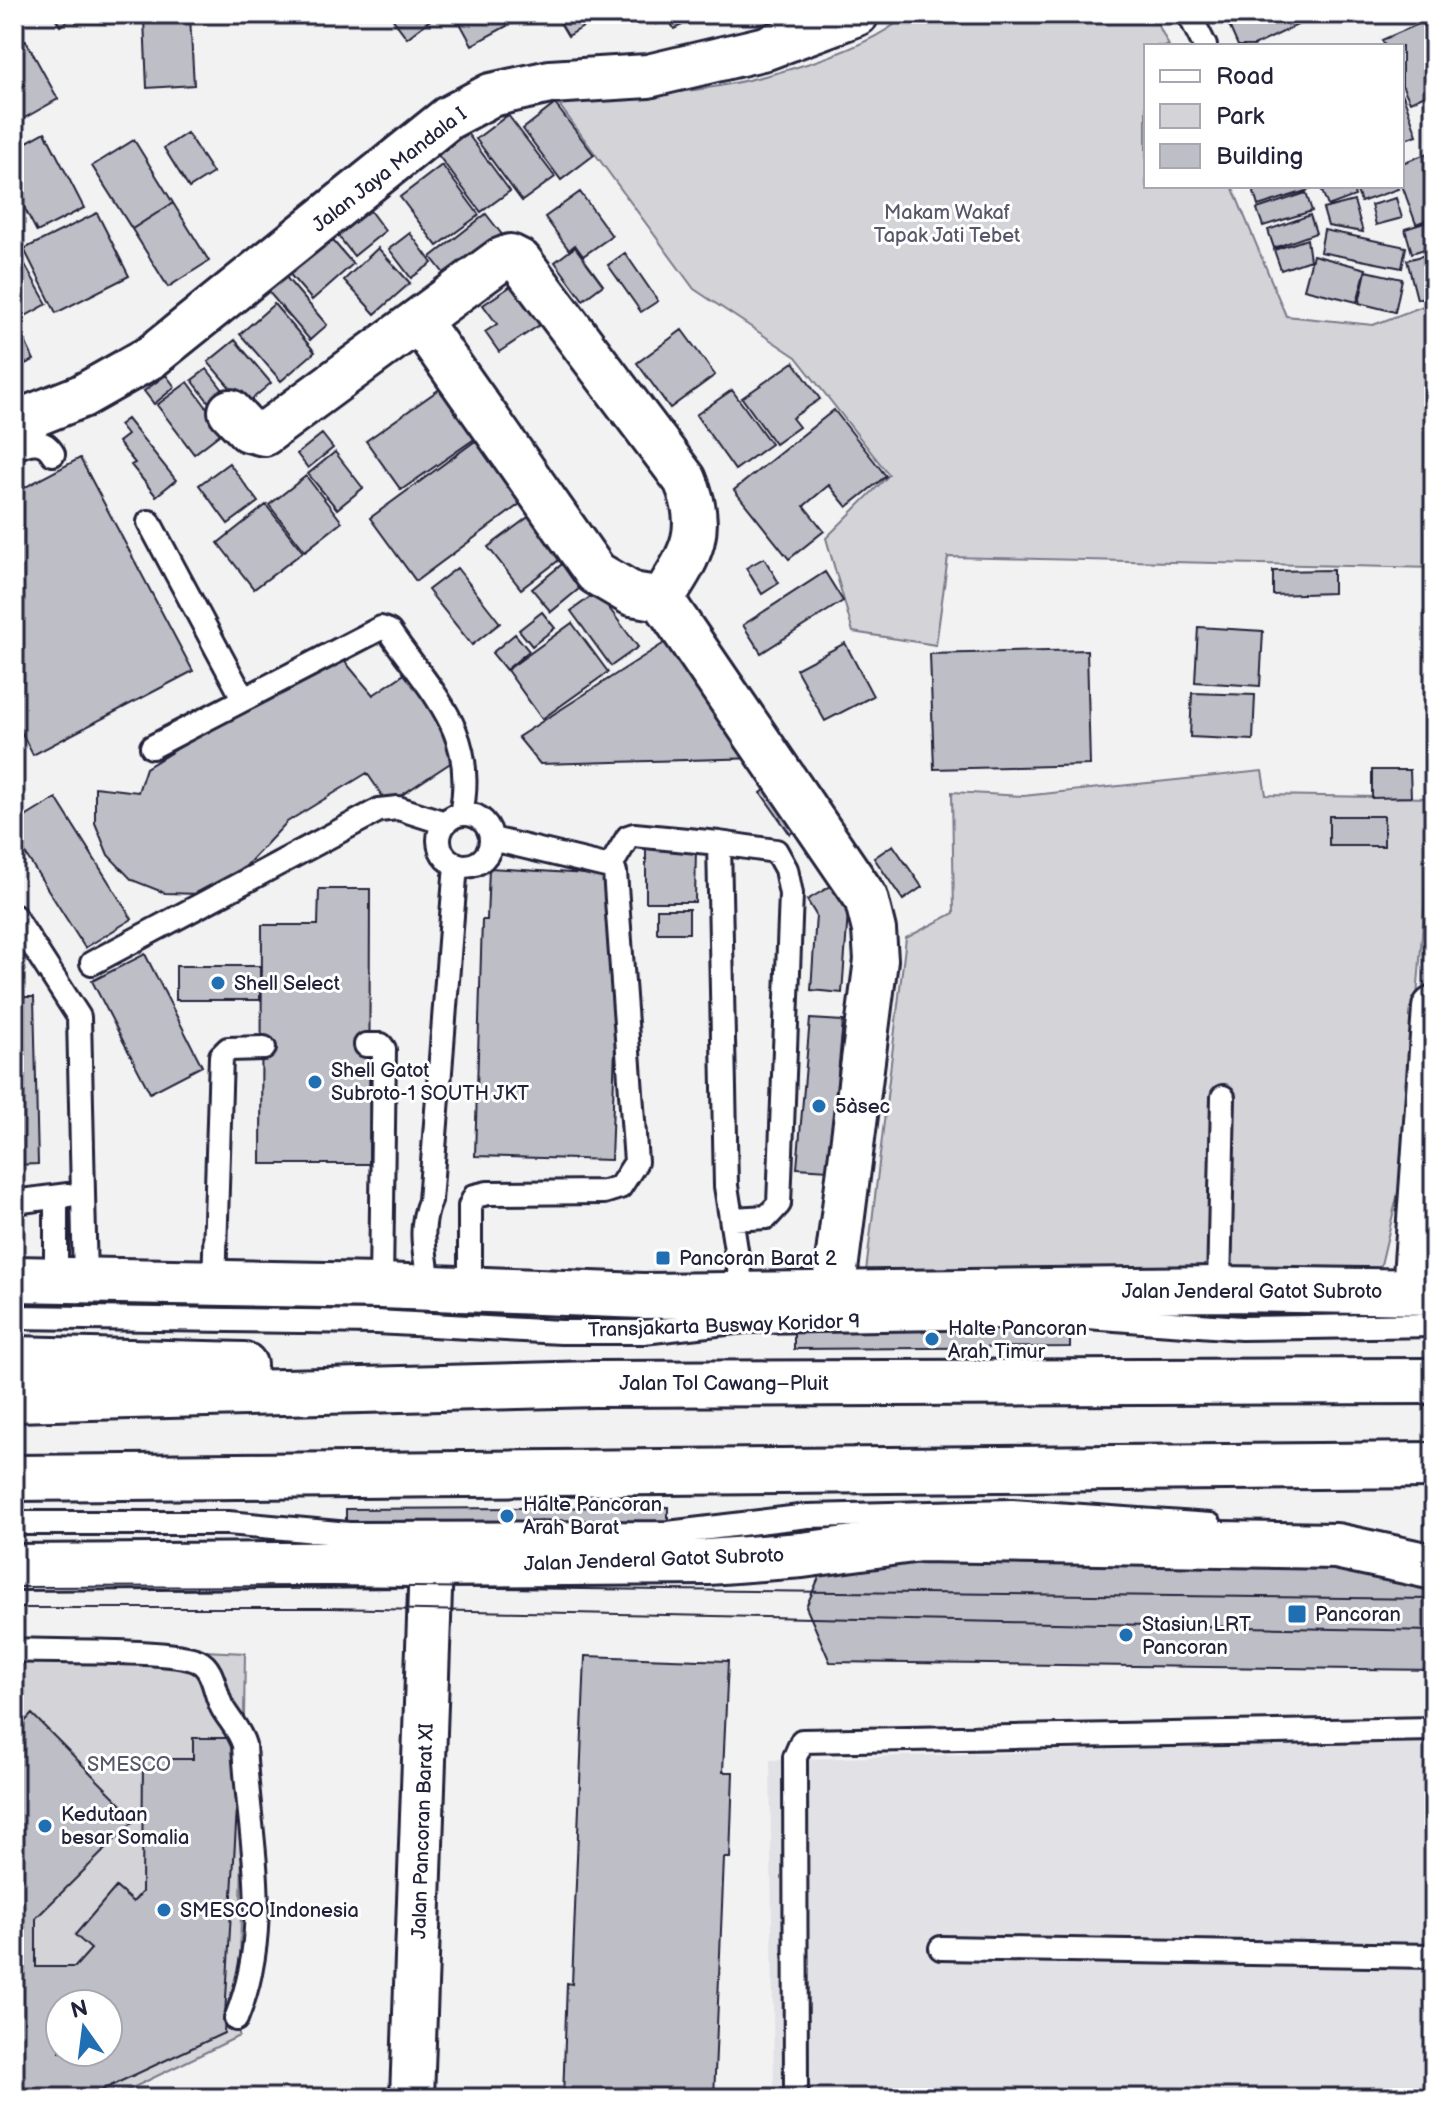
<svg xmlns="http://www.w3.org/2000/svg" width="1448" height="2112" font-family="'Balsamiq Sans',sans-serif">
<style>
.built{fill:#e2e2e6}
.green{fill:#d3d3d8;stroke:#7a7a8a;stroke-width:2;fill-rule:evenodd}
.building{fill:#bebec6;stroke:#22223b;stroke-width:2;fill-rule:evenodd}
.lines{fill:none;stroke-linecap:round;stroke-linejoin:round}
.lane-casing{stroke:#22223b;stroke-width:28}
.street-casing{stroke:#22223b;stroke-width:48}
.highway-casing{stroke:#22223b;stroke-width:50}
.lane{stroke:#fff;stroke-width:22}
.street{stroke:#fff;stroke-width:42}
.highway{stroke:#fff;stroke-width:44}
.tram{stroke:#22223b;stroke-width:2}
.poi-dot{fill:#1f6fb2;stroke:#fff;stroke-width:3}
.labels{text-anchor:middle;stroke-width:6;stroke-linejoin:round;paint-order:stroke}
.street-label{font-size:20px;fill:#22223b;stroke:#fff}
.park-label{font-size:20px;fill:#57576a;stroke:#fff}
.poi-label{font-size:20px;fill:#22223b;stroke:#fff;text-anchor:start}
</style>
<rect width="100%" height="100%" fill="#f2f2f3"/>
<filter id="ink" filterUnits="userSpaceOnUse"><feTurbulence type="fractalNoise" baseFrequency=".0125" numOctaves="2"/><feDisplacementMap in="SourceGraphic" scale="16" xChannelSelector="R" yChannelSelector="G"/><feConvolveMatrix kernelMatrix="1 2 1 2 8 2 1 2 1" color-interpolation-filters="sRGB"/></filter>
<g filter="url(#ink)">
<path class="built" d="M1434 1740V2098H774L770 1760Z"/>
<path class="green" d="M908 14H1153L1169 46H1146V186H1232L1286 316 1373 325 1434 302V568L948 557 936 645 853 632 826 538 889 475 796 357 694 289 552 95C590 94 630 97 668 93 735 87 859 58 908 14Z
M1262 771 1266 795 1433 798 1403 1172 1380 1269 865 1280 906 938 954 913 952 792 1023 796Z
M14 1642 245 1653 239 2036 112 2098H14ZM60 2004H108V2052H60Z"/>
<path class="building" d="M53 14H72L74 17 60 26Z
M76 14H112V23L76 22Z
M122 14H206L122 17Z
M389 14H438L407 38Z
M455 14H510L514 22 472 45Z
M555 14H582L588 24 568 36Z
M652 14H705L674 29 668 18 656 24Z
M1224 14H1320L1254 46H1238Z
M190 17 194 85 147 88 144 19Z
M1423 22 1434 48V91L1410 102 1402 85V46H1385L1382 40Z
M26 41 58 99 21 120 14 107V48Z
M1403 95 1417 135 1402 140V96Z
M555 104 594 155 561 180 523 129Z
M508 115 555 177 522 201 476 139Z
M45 132 84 208 37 232 14 188V149Z
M187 133 213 173 189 188 164 148Z
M467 133 510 191 481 212 438 155Z
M134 140 173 203 132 229 92 166Z
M1434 151V217L1416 224 1402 185V163Z
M442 165 479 215 437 246 400 197Z
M1252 186H1311L1312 189 1258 206Z
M1320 186H1352L1355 196 1328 206Z
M1355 186H1397L1398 189 1361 202Z
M580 192 612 236 583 256 575 245 569 250 545 217Z
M1306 193 1312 211 1263 226 1257 209Z
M1396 198 1402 218 1376 225 1371 205Z
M1354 201 1363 232 1328 226 1323 209Z
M173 203 209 261 168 287 132 229Z
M368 208 385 231 354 256 336 233Z
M97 213 129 276 56 313 24 249Z
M486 214 507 241 453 285 431 257Z
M1310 215 1316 233 1274 248 1268 230Z
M1434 220V246L1412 253 1405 229Z
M1324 230 1406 247 1402 268 1320 252Z
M410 233 432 263 411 278 389 249Z
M328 235 353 264 312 300 287 271Z
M1307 239 1310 260 1281 270 1274 250Z
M14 245 47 304 20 319 14 308Z
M575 247 603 285 583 300 555 262Z
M378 248 410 283 375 314 344 280Z
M625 253 658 301 641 312 608 265Z
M1433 253 1434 294 1417 299 1407 260Z
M1313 255 1366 269 1357 302 1304 289Z
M1366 271 1402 279 1395 312 1359 303Z
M285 276 327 325 310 340 267 290Z
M517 282 544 322 499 352 485 332 497 324 483 305Z
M274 304 315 352 281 381 240 334Z
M14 318 34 360 14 369Z
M682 330 715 375 670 408 637 363Z
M235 340 271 383 245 405 208 362Z
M794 362 820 399 792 418 799 427 775 444 742 398Z
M207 369 229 398 214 409 192 380Z
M166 375 175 387 154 404 144 391Z
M188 382 224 431 194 454 157 405Z
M447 384 483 433 401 490 366 441Z
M732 390 771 444 735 470 696 415Z
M834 410 886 476 847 507 829 485 804 506 824 531 789 559 734 490Z
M127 419 176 480 156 496 131 465 135 463 118 442 127 435 119 425Z
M322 434 333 448 308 468 297 454Z
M478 439 524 501 416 581 370 518Z
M335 452 363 488 337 509 308 474Z
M80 458 193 671 33 755 14 718V493Z
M229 463 258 502 228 524 199 485Z
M306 476 342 522 305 551 269 505Z
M266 505 303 552 254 589 218 543Z
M531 515 563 557 521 589 488 547Z
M764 558 779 583 762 594 746 568Z
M567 560 586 583 551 612 532 589Z
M457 568 500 623 472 645 428 590Z
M1333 570V593L1273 595V571Z
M825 572 843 601 761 653 743 625Z
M597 592 638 647 611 666 571 611Z
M542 612 555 628 532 646 519 630Z
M572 623 608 672 542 719 507 670Z
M1198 627 1263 631 1260 686 1195 682Z
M515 634 529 651 506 670 492 653Z
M669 640 759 758 540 764 518 737Z
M845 643 873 696 825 721 796 669Z
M1087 650 1090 765 934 769 930 654Z
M336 651 373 695 409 671 464 754 388 804 367 773 287 822 232 881 200 894 165 893 132 880 108 855 95 823V787L138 792 146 768Z
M1192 693 1255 695 1253 740 1190 737Z
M1372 770H1410L1411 797 1372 798Z
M779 779 808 821 790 834 761 793Z
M56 798 132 919 85 948 14 836V824Z
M1329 816H1384V846H1329Z
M893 845 922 887 903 900 874 858Z
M646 847H696L695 902H646Z
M489 868 603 875 616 1019 611 1160 475 1156 482 920H487Z
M831 886 848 913 842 993 811 990 816 915 807 900Z
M319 889H370L369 1164H261L262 925H318Z
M657 909H689V933H657Z
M145 954 202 1066 150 1093 92 981Z
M176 966H260V1000H176Z
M14 997H34L38 1164 14 1165Z
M810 1019 843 1021 829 1170 797 1168Z
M1070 1325V1347L794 1349V1328Z
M668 1507V1525L346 1527V1509Z
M831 1550 1434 1557V1670L830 1662 806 1607Z
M585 1656 728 1661 723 1772H733L730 1858H724L714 2098H563L567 1983 572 1984Z
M32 1714 136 1819 36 1918V1967H75L91 1949 75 1935 116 1887 133 1902 142 1892 143 1759H193V1738H241L224 2033 85 2098H14V1733ZM60 2004H108V2052H60Z"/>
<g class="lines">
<g class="lane-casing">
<path id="lane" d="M1189 14 1205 46
M14 449C29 441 44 438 53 454
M149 522 243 698
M152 747 381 628 389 631C432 694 478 732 461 814
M439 840a26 26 0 1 1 52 0a26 26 0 1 1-52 0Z
M719 843 776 851 786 869 791 894 779 1204 767 1217 733 1219
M610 867 628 837 634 835 719 843 726 1186 743 1294
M14 916 79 1017 85 1281
M92 963 379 810 398 808 445 823
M366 1045H381L384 1049 381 1286
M14 1202 68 1195
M56 1280V1198
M214 1285 221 1056 228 1049 264 1048
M429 1288C427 1258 417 1231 430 1201L456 864
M1219 1289 1223 1097
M470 1291V1206L475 1196 488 1193 604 1192 620 1187 636 1162 615 872 610 867 492 839
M14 1317 376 1322 561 1332H643L745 1321 1073 1316 1241 1328 1434 1325
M14 1523H228L349 1534 668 1533 808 1516 1012 1511 1210 1525
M14 1650C49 1652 172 1649 198 1661 215 1669 214 1694 223 1709 231 1722 240 1731 244 1745 249 1843 274 1925 236 2019
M941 1948 1434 1956
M796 2098 795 1757 802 1741 1434 1729"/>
</g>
<g class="street-casing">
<path id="street" d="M419 321 596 573 632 594 662 599 866 898 874 930 876 960 833 1293
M230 411 248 430 264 434 500 260 510 256 520 261 685 480C707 532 690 555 662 599
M14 423 82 396 151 357 448 118 491 95 550 82 648 76 766 48 857 14
M1414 1291 1434 1008
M412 2098 431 1563"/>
</g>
<g class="highway-casing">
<path id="highway" d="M14 1279 381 1286 643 1296 1219 1289 1434 1292
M14 1359 244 1365
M14 1399 594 1384 1434 1381
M14 1478 1434 1465
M14 1567 708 1562 802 1555 920 1539 1336 1546 1434 1567"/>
</g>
<use href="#lane" class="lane"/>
<use href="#street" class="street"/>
<use href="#highway" class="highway"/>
<path class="tram" d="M14 1587 331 1586 1434 1599
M14 1608H329L1434 1631"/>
</g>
</g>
<g class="poi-dot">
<circle cx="218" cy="983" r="8"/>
<circle cx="315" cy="1082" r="8"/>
<circle cx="819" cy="1106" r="8"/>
<rect x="655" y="1250" width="16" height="16" rx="4"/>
<circle cx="932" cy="1339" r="8"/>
<circle cx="507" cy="1516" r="8"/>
<rect x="1287" y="1604" width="20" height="20" rx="4"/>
<circle cx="1126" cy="1635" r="8"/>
<circle cx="45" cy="1826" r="8"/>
<circle cx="164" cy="1910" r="8"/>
</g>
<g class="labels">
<g class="street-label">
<text transform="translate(389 169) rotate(-38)" y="7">Jalan Jaya Mandala I</text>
<text x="1252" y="1298">Jalan Jenderal Gatot Subroto</text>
<text transform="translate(724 1325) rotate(-2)" y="7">Transjakarta Busway Koridor 9</text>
<text x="724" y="1390">Jalan Tol Cawang–Pluit</text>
<text transform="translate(654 1559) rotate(-2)" y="7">Jalan Jenderal Gatot Subroto</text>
<text transform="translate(422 1831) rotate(-88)" y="7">Jalan Pancoran Barat XI</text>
</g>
<g class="park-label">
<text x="947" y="219">Makam Wakaf<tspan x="947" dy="23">Tapak Jati Tebet</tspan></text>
<text x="129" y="1771">SMESCO</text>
</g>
<g class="poi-label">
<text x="234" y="990">Shell Select</text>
<text x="331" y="1077">Shell Gatot<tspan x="331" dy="23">Subroto-1 SOUTH JKT</tspan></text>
<text x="835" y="1113">5àsec</text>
<text x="679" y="1265">Pancoran Barat 2</text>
<text x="948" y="1335">Halte Pancoran<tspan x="948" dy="23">Arah Timur</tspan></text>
<text x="523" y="1511">Halte Pancoran<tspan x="523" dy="23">Arah Barat</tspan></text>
<text x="1315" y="1621">Pancoran</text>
<text x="1142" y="1631">Stasiun LRT<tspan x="1142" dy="23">Pancoran</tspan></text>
<text x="61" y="1821">Kedutaan<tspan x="61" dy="23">besar Somalia</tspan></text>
<text x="180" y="1917">SMESCO Indonesia</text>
</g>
</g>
<rect width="1448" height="2112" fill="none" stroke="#fff" stroke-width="48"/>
<rect x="24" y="24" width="1400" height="2064" fill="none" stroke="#22223b" stroke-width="3" filter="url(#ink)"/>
<rect x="1144" y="44" width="260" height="144" fill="#ffffff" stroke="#a7a7b1" stroke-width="2"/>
<rect x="1160" y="70" width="40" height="12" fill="#ffffff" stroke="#a7a7b1" stroke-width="2"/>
<text x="1216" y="84" font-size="24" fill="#22223b">Road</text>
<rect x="1160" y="104" width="40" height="24" fill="#d3d3d8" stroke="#a7a7b1" stroke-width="2"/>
<text x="1216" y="124" font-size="24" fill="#22223b">Park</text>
<rect x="1160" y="144" width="40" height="24" fill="#bebec6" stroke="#a7a7b1" stroke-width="2"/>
<text x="1216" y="164" font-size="24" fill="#22223b">Building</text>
<g transform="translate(84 2028) rotate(346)"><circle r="38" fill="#ffffff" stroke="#a7a7b1" stroke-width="2"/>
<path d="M0-6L14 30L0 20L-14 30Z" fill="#1f6fb2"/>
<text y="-12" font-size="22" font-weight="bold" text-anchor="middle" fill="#22223b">N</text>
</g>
</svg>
